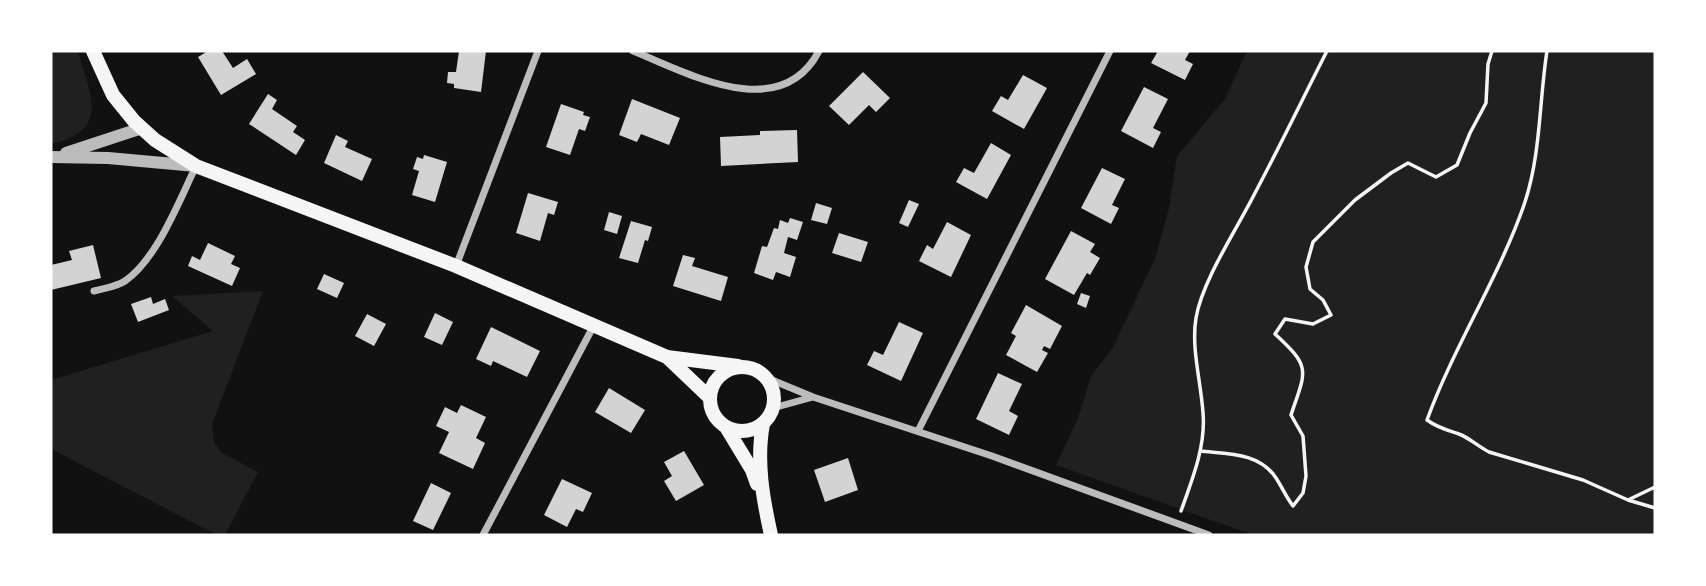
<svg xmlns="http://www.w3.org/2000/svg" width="1706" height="586" font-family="Lato,sans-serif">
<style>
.green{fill:#202020}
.building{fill:#d3d3d3}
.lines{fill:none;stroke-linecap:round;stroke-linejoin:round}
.path{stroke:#f5f5f5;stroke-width:3.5}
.minor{stroke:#bcbcbc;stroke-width:7}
.tertiary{stroke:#bcbcbc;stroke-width:12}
.secondary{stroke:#f5f5f5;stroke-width:14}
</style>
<rect width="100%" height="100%" fill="#111"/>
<path class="green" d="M51 51H78C90 94 111 131 51 144Z
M1247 51H1655V535H1253L1056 465 1078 418 1091 376 1112 349 1155 259 1169 208 1177 156 1225 99Z
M263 291 212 424 214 443 222 453 258 472 225 535H217L51 449V380L213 331 172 296Z"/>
<path class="building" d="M208 51H222L233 68 247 59 256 74 221 95 198 57Z
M459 51H486L481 92 454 88V84L447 83 448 72H456Z
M1158 51H1190L1185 60 1193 64 1185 80 1151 63Z
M863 72 890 98 876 112 869 105 849 125 829 106Z
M1023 75 1047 88 1024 129 992 111 1001 96 1008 100Z
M1144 87 1168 99 1153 128 1161 132 1153 148 1121 131Z
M268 94 277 100 272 109 297 126 293 132 305 140 296 155 249 124Z
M632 99 680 118 669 145 641 134 637 142 619 135Z
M561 104 584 112 583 115 590 117 585 131 579 129 570 155 546 147Z
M797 130 798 162 721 166 720 137 760 135V131Z
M336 135 348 141 345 147 372 159 362 181 324 163Z
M991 143 1011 155 987 199 956 182 964 168 974 173Z
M424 155 447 162 435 202 412 195 419 171 413 169 417 157 423 159Z
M1102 168 1125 179 1112 205 1119 208 1111 224 1081 208Z
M528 193 558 202 554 215 548 213 540 241 516 233Z
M909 200 919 204 908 227 899 223Z
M816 203 832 208 827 224 811 220Z
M609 212 622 216 617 234 604 230Z
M790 218 803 222 797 240 788 237 784 253 796 257 790 277 776 272 773 280 754 273 762 246 767 247 774 228 778 229 780 220 788 223Z
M631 221 652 227 648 241 645 240 638 263 619 258Z
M947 222 971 235 951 277 919 261 927 245 933 249Z
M1071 231 1095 244 1090 252 1100 258 1090 275 1087 273 1074 295 1045 279Z
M839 233 868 242 861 262 832 253Z
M208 243 235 256 231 264 240 268 232 286 188 266 192 256 200 260Z
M93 245 101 278 51 290V265L72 260 69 251Z
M683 255 695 258 692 266 728 277 721 301 673 286Z
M324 274 344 283 337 298 317 289Z
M1081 293 1090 296 1086 308 1077 304Z
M151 297 153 304 165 299 169 310 138 322 131 304Z
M1026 305 1062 326 1050 349 1044 346 1042 350 1048 353 1037 372 1006 355 1016 336 1011 333Z
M435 313 453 322 442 345 424 337Z
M367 314 386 324 374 346 355 336Z
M899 322 923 333 901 381 867 365 874 351 883 355Z
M491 327 540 351 527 377 493 361 491 366 476 359Z
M998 373 1022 384 1009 411 1018 416 1009 435 976 419Z
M609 388 645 410 631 433 595 412Z
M461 405 486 417 476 438 485 443 473 469 439 453 449 432 436 426 445 407 457 413Z
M684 451 704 485 676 501 664 481 672 476 664 462Z
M848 458 858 490 825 502 814 470Z
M562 479 592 493 583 512 576 509 567 527 544 515Z
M431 483 451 493 433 530 413 521Z"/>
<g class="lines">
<path class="path" d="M1547 51C1539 102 1541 155 1524 205 1498 279 1454 346 1427 420 1438 428 1447 430 1459 434 1468 437 1479 447 1489 452L1583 480 1628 500 1655 508
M1200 451C1227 454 1259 452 1276 478 1282 487 1286 497 1293 506L1303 493 1306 476 1303 436 1291 415C1306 370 1312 368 1275 334L1285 319 1313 324 1331 315 1323 300 1310 289 1306 267 1313 242 1355 200 1391 173 1408 163 1436 177 1457 165 1470 133 1486 103 1488 64 1492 51
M1630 499 1655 487
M1181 511C1192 480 1206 446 1203 413 1201 382 1191 348 1196 318 1202 281 1238 227 1255 193 1280 146 1303 98 1327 51"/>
<path class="minor" d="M633 51C688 73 780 125 819 51
M456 266 538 51
M94 291C105 288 116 287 125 281 157 259 179 201 196 166
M767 378 813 397 992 456 1209 535
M773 408 813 397
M918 431 1110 51
M483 535 594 325"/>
<path class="tertiary" d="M66 153 142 128
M51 157 108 158 196 166"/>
<path class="secondary" d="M93 51 113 95 134 121 155 140 196 166 456 266 667 357 738 366
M668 358 710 398
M710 399a32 32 0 1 1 64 0a32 32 0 1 1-64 0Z
M763 424C756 461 763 499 771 535
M726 427 752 470 757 484"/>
</g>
<rect width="1706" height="586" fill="none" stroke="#ffffff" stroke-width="105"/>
</svg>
